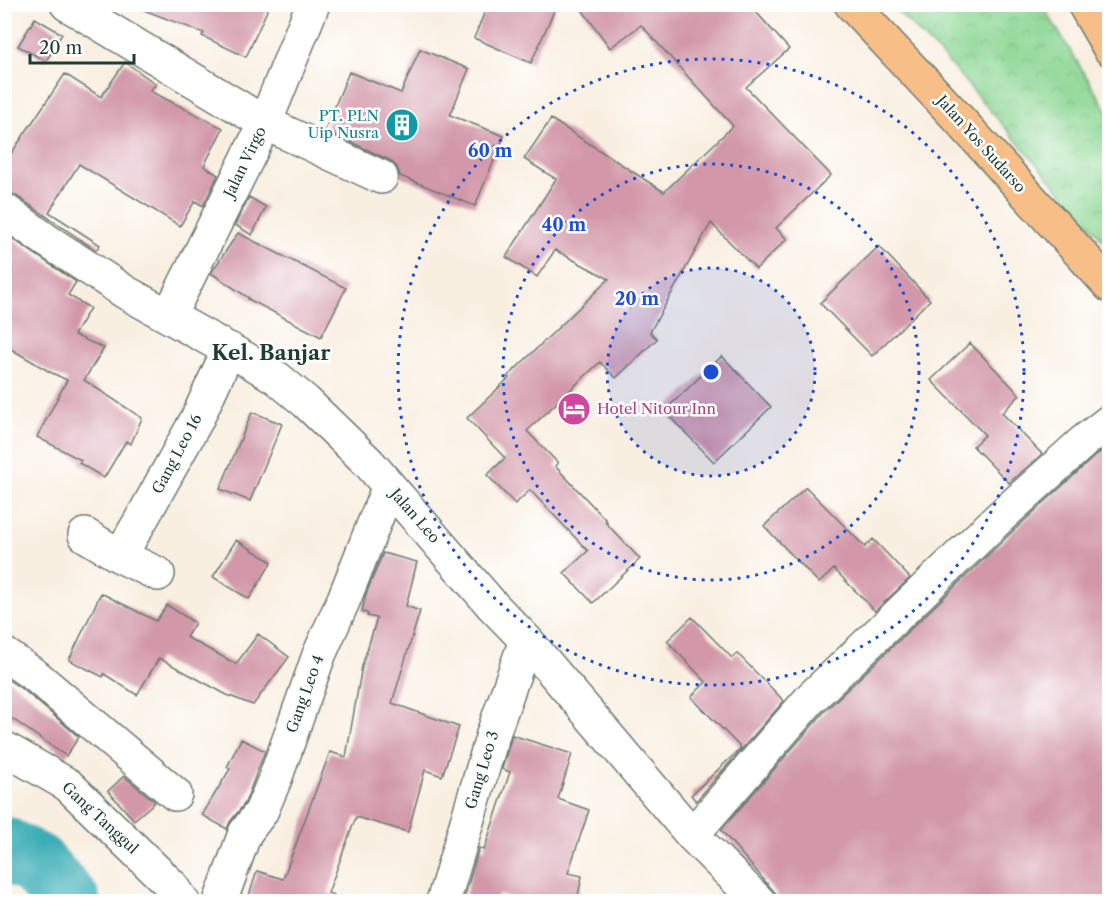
<svg xmlns="http://www.w3.org/2000/svg" width="1114" height="906" font-family="'Libre Caslon Text',serif">
<style>
.park{fill:url(#park-crowns);stroke:#568a64;stroke-width:1.5}
.lines{fill:none;stroke-linecap:round;stroke-linejoin:round}
.river{stroke:#3daeb7;stroke-width:63}
.building{fill:#d297a9}
.minor-casing{stroke:#6b7b71;stroke-width:36}
.major-casing{stroke:#6b7b71;stroke-width:36}
.minor{stroke:#fff;stroke-width:33}
.major{stroke:#f7be88;stroke-width:33}
.ring{fill:none;stroke:#1d4ed8;stroke-width:3;stroke-dasharray:3 6}
.labels{text-anchor:middle;stroke-width:5;stroke-linejoin:round;paint-order:stroke}
.culture-label{font-size:15px;fill:#0d838f;stroke:#fff;text-anchor:end}
.street-label{font-size:15px;fill:#1f3d34;stroke:#fff}
.hotel-label{font-size:15px;fill:#b23c85;stroke:#fff;text-anchor:start}
.district-label{font-size:21px;font-weight:bold;fill:#1f3d34;stroke:#fff}
.centre{fill:#1d4ed8;stroke:#fff;stroke-width:3}
.ring-label{font-size:18px;text-anchor:middle;font-weight:bold;fill:#1d4ed8;stroke:#fff;stroke-width:5;stroke-linejoin:round;paint-order:stroke}
</style>
<defs>
<pattern id="park-crowns" width="20" height="18" patternUnits="userSpaceOnUse" patternTransform="scale(1.5)"><rect width="20" height="18" fill="#8dd794"/><path d="M2 6a3 3 0 1 1 6 0M12 15a3 3 0 1 1 6 0" fill="none" stroke="#79b980"/></pattern>
</defs>
<rect width="100%" height="100%" fill="#fff"/>
<filter id="ink" filterUnits="userSpaceOnUse"><feTurbulence type="fractalNoise" baseFrequency=".0167" numOctaves="2"/><feDisplacementMap in="SourceGraphic" scale="12" xChannelSelector="R" yChannelSelector="G"/><feConvolveMatrix kernelMatrix="1 2 1 2 8 2 1 2 1" color-interpolation-filters="sRGB"/></filter>
<filter id="wash" filterUnits="userSpaceOnUse"><feTurbulence type="fractalNoise" baseFrequency=".008" numOctaves="4" result="noise"/><feDisplacementMap in="SourceGraphic" scale="24" xChannelSelector="R" yChannelSelector="G"/><feGaussianBlur stdDeviation="1.35" result="paint"/><feColorMatrix in="noise" values="0 0 0 0 0 0 0 0 0 0 0 0 0 0 0 0 0 1.4 0 .05"/><feComposite in="paint" operator="in"/></filter>
<g filter="url(#wash)">
<rect width="100%" height="100%" fill="#f9efe1"/>
<path class="park" d="M891 5H1042L1109 113V247L948 62Z"/>
<g class="lines">
<path class="river" d="M4 848 36 864 69 902"/>
</g>
<g id="blocks">
<path class="building" d="M136 4H270L246 57 202 36 204 33 136 7Z
M488 4H557L531 63 474 38Z
M578 4H749L789 49 746 87 831 175 776 228 787 239 756 269 711 223 650 332 657 339 616 378 600 362 527 431 558 463 555 466 607 521 605 522 640 559 593 603 564 573 588 551 530 490 515 504 487 475 505 458 467 418 509 378 507 377 609 279 555 250 537 277 506 257 556 179 524 159 551 119 664 192 733 126 641 25 610 48Z
M35 18 62 34 46 61 18 46Z
M420 49 469 69 450 115 504 136 475 206 400 176 397 167 389 160 325 130 349 72 401 93Z
M125 62 156 84 150 91 223 128 204 166 218 175 203 206 195 201 180 226 79 164 49 212 100 245 96 250 15 195 4 191V164L65 74 101 97Z
M249 197 266 207 252 235 235 225Z
M4 233 76 282 68 295 90 308 74 335 104 348 84 380 142 418 131 444 126 441 104 478 79 463 81 460 37 437 67 380 50 372 4 345Z
M238 233 346 288 321 337 248 299 249 298 211 273Z
M879 246 930 300 872 356 820 303Z
M970 343 1020 395 1002 413 1042 454 1009 483 973 446 985 435 931 380Z
M722 356 771 407 714 462 664 411Z
M252 412 282 424 250 501 220 489Z
M1110 445V902H783L721 830 825 711 1012 532 1095 456Z
M806 487 865 547 873 539 910 578 875 611 834 569 819 583 764 526Z
M236 540 272 562 249 599 213 577Z
M383 553 417 562 406 606 420 611 392 703 459 727 442 776 425 770 408 832 356 817 328 893 334 895 333 902H247L257 871 283 879 330 752 346 757 362 666 377 618 367 616 368 614 362 611 366 594Z
M101 593 156 621 167 605 195 623 186 637 236 664 258 634 289 657 253 705 227 695 159 658 137 695 104 674 103 677 69 660Z
M692 617 732 658 737 653 784 701 696 801 691 795 741 748 691 697 706 682 667 641Z
M4 677 26 692 79 737 66 756 4 713Z
M512 735 572 754 558 799 589 810 568 873 582 876 577 902H531L498 895 496 902H463L479 848 484 850 510 772 502 769Z
M241 739 265 751 245 803 230 822 227 829 202 815 230 769 227 767Z
M124 776 155 802 134 820 108 791Z"/>
</g>
</g>
<g filter="url(#ink)">
<use href="#blocks" fill-opacity="0" stroke="#6b7b71" stroke-width="1.5"/>
<g class="lines">
<g class="minor-casing">
<path id="minor" d="M67 4 265 123 381 177
M4 210 46 240 125 292 251 362 277 378 306 402 369 463 492 605 526 640 692 835 759 902
M169 316 265 123 313 4
M85 535 120 556 158 574
M120 556 145 513 197 419 229 349
M4 654 37 677 175 794
M4 748 68 785 173 887 183 902
M692 835 811 698 999 518 1083 442 1110 421
M220 902 245 833 261 812 275 779 319 655 344 599 389 486
M443 902 494 731 526 640"/>
</g>
<g class="major-casing">
<path id="major" d="M851 4 955 115 1110 286
M1084 4 1110 49"/>
</g>
<use href="#minor" class="minor"/>
<use href="#major" class="major"/>
</g>
</g>
<circle cx="711" cy="372" r="104" fill="#1d4ed8" fill-opacity=".12"/>
<g class="ring">
<circle cx="711" cy="372" r="104"/>
<circle cx="711" cy="372" r="208"/>
<circle cx="711" cy="372" r="313"/>
</g>
<defs>
<g id="building-disc" transform="scale(1.725)"><circle r="9.5" fill="#0f9aa8" stroke="#fff"/><path d="M-4-6H4V6H1V3H-1V6H-4ZM-2.5-4.3h1.7v1.8h-1.7ZM.8-4.3h1.7v1.8H.8ZM-2.5-1h1.7V.8h-1.7ZM.8-1h1.7V.8H.8Z" fill="#fff"/></g>
<g id="hotel-disc" transform="scale(1.725)"><circle r="9.5" fill="#d1479c" stroke="#fff"/><path d="M-6-4.5h1.5V1H6V5H4.5V3h-9V5H-6ZM-4 0a1.8 1.8 0 1 1 3.6 0ZM.5 0V-2.5h3Q6-2.5 6 0Z" fill="#fff"/></g>
</defs>
<g fill-rule="evenodd">
<use href="#building-disc" x="402" y="125"/>
<use href="#hotel-disc" x="574" y="409"/>
</g>
<g class="labels">
<g class="culture-label">
<text x="379" y="121">PT. PLN<tspan x="379" dy="17">Uip Nusra</tspan></text>
</g>
<g class="street-label">
<text transform="translate(981 144) rotate(48)" y="5">Jalan Yos Sudarso</text>
<text transform="translate(245 162) rotate(-64)" y="5">Jalan Virgo</text>
<text transform="translate(177 454) rotate(-62)" y="5">Gang Leo 16</text>
<text transform="translate(415 516) rotate(49)" y="5">Jalan Leo</text>
<text transform="translate(305 694) rotate(-70)" y="5">Gang Leo 4</text>
<text transform="translate(482 770) rotate(-73)" y="5">Gang Leo 3</text>
<text transform="translate(100 818) rotate(43)" y="5">Gang Tanggul</text>
</g>
<g class="hotel-label">
<text x="597" y="414">Hotel Nitour Inn</text>
</g>
<g class="district-label">
<text x="271" y="360">Kel. Banjar</text>
</g>
</g>
<circle cx="711" cy="372" r="9" class="centre"/>
<g class="ring-label">
<text x="490" y="157">60 m</text>
<text x="564" y="231">40 m</text>
<text x="637" y="305">20 m</text>
</g>
<rect width="1114" height="906" fill="none" stroke="#fff" stroke-width="24"/>
<path d="M30 54v9h104v-9" fill="none" stroke="#1f3d34" stroke-width="3"/>
<text x="39" y="54" font-size="18" fill="#1f3d34" stroke="#ffffff" stroke-width="4.5" paint-order="stroke">20 m</text>
</svg>
